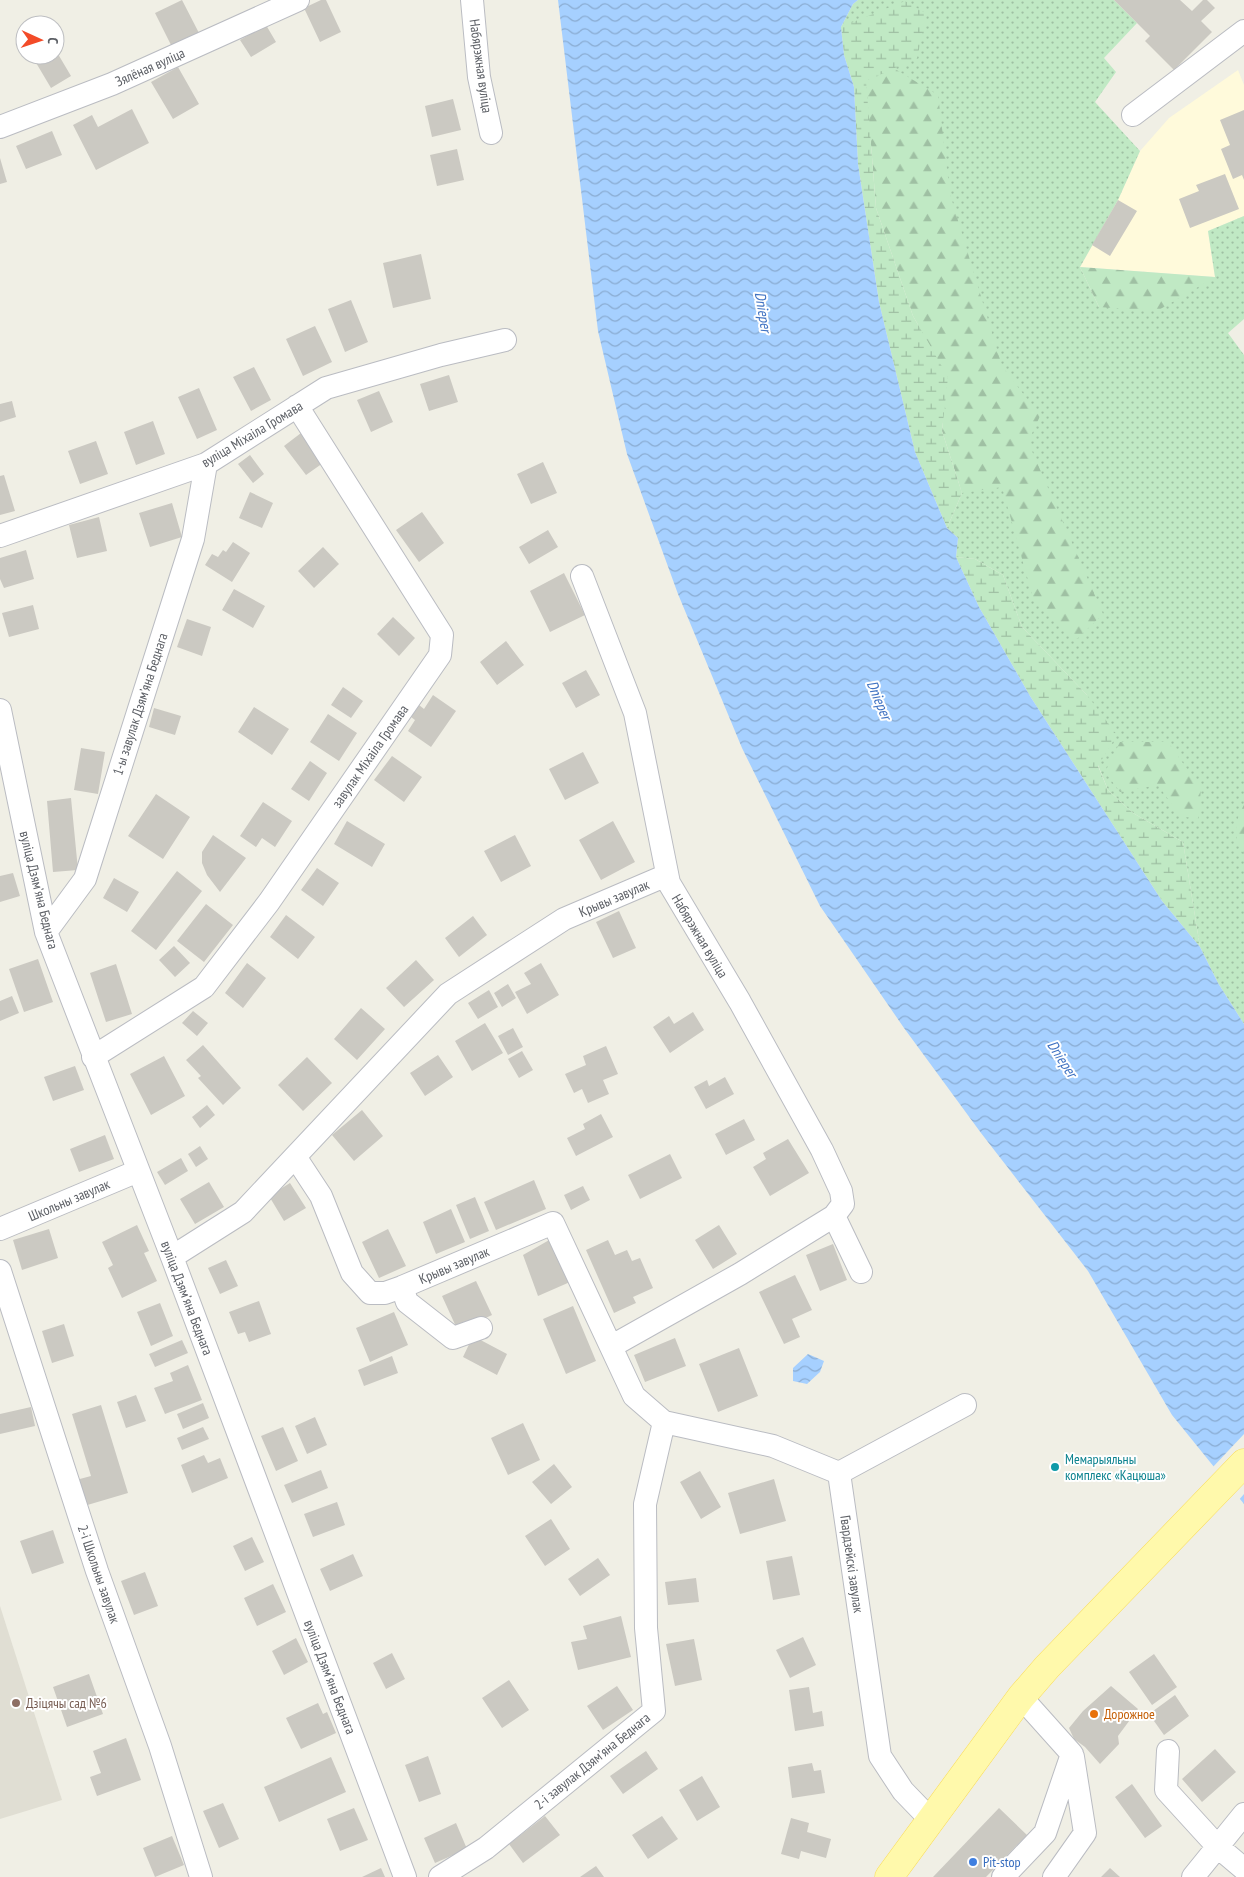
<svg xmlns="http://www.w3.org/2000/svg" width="1244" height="1877" font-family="'PT Sans Narrow',sans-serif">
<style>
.commercial{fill:#fffadb}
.education{fill:#e0ded3}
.green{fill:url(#green-dots)}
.forest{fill:url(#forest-firs)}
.wetland{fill:url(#wetland-marsh)}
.water{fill:url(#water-waves)}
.pier{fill:#f0efe5}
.building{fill:#cbc9c2}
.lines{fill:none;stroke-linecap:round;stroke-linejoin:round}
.minor-casing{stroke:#babcc2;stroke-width:24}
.major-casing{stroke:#fadb55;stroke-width:29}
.minor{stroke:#fff;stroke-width:22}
.major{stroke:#fff9ab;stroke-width:28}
.culture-dot{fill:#0f9aa8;stroke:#fff;stroke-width:2}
.education-dot{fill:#8d6e63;stroke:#fff;stroke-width:2}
.food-dot{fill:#e8710a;stroke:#fff;stroke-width:2}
.shop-dot{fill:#3f7fe0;stroke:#fff;stroke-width:2}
.labels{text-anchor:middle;stroke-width:4;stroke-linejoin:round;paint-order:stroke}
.street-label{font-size:14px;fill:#5d6066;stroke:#fff}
.culture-label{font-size:14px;fill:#0d838f;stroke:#fff;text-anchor:start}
.education-label{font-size:14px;fill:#785e54;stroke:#fff;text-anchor:start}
.food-label{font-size:14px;fill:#c56008;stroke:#fff;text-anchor:start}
.shop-label{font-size:14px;fill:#366cbe;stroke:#fff;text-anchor:start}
.water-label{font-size:15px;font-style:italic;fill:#3f72c2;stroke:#fff}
</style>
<defs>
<pattern id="green-dots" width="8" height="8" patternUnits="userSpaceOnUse" patternTransform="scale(1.25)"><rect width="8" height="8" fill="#c0e9c4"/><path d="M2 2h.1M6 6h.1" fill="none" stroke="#9fc0a3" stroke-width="1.8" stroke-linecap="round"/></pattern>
<pattern id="forest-firs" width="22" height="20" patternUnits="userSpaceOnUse" patternTransform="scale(1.25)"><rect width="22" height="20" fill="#c0e9c4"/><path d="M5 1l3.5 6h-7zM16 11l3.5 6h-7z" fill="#9fc0a3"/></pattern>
<pattern id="wetland-marsh" width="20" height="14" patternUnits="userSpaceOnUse" patternTransform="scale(1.25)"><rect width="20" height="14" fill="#c0e9c4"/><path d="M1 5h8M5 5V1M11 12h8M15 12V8" fill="none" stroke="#9fc0a3"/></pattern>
<pattern id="water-waves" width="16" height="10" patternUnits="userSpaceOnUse" patternTransform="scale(1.25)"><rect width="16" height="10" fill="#a6d0ff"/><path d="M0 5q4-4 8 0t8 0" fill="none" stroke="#8aacd2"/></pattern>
</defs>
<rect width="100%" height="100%" fill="#f0efe5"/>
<path class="commercial" d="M1238 70 1244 85V216L1208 231 1215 277 1080 267 1118 200 1140 151 1169 118Z"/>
<path class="education" d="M0 1606 62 1800 0 1819Z"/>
<path class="green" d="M858 0H1114L1137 23 1104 58 1116 72 1095 102 1140 151 1118 200 1080 267 1099 307 1215 277 1208 231 1244 216V319L1228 333 1244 355V1024L1218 983 1200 947 1183 842 1133 813 1108 790 1098 765 1087 695 1022 627 1003 575 975 559 956 557 958 538 947 528 962 493 841 27 853 4Z"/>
<path class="forest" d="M895 69 938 95 950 194 1002 366 1040 416 1028 442 1103 614 1077 639 1033 598 1002 487 962 493 942 431 948 377 913 316 876 208 866 81Z
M1080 267 1215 277 1157 311 1099 307Z
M1120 742H1168L1201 789 1198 819 1180 816 1158 785 1120 792 1105 772Z
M1244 805V854C1233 838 1234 822 1244 805Z"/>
<path class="wetland" d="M905 1 927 14 917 58 866 81 876 208 913 316 948 377 942 431 962 493 947 528 915 452 879 302 858 164 854 87 844 55 841 27Z
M956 557 975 559 1003 575 1022 627 1087 695 1117 735 1098 766 1108 790 1133 813 1183 842 1200 947 1162 901 1030 696 979 607Z"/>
<path class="water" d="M558 0H858L853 4 841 27 844 55 854 87 858 164 879 302 915 452 947 528 958 538 956 557 979 607 1030 696 1162 901 1200 947 1218 983 1244 1024V1504L1172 1415 1088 1271 981 1133 904 1028 820 906 742 748 678 594 627 454 598 331Z
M808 1354 824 1361 820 1372 807 1384 793 1381V1368Z"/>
<path class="pier" d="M1244 1434V1494L1238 1501 1212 1468Z"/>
<path class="building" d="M182 0 199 33 172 47 155 13Z
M321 0H326L341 32 320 42 304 8Z
M1114 0H1180L1192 11 1203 0H1207L1215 8 1201 21 1212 32 1174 70 1145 41 1150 36Z
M266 25 276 42 251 57 240 40Z
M55 49 71 76 51 88 32 56 55 55Z
M178 67 199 104 173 119 151 82Z
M453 99 461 130 432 137 425 106Z
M132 109 149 143 96 170 73 125 92 115 98 127Z
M1244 110V180L1242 175 1233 179 1221 149 1230 145 1220 120Z
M52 131 62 155 26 169 16 146Z
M457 149 464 180 437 186 430 155Z
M0 158 7 182 0 184Z
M1225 174 1239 209 1190 228 1179 199 1199 191 1196 185Z
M1118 200 1137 211 1110 256 1092 245Z
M421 254 431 299 393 308 383 263Z
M351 300 368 342 345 352 328 309Z
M315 326 332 362 303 376 286 339Z
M254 367 271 400 251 411 233 377Z
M449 375 458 402 429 411 420 384Z
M199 388 217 430 197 439 178 397Z
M379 391 393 422 371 432 357 400Z
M12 401 16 417 0 422V404Z
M153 421 165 454 136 465 124 432Z
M301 433 323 463 306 475 284 446Z
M96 441 108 474 80 484 68 451Z
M250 455 264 474 253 483 238 464Z
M543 462 557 493 531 504 517 474Z
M4 475 15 511 0 515V476Z
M250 492 273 503 262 528 239 518Z
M172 503 182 537 150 547 139 513Z
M422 512 444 543 419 562 396 530Z
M99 517 107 551 77 558 69 525Z
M548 530 558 547 529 564 519 547Z
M233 542 250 553 232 582 205 565 212 554 218 557 223 550 226 552Z
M323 547 339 564 314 588 298 571Z
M26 550 34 579 4 588 0 579V558Z
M564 573 585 615 550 632 530 591Z
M234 589 265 606 253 628 222 610Z
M33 605 39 629 9 637 2 613Z
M393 617 415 638 399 656 377 634Z
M187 619 211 627 202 656 177 647Z
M506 641 524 665 497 685 480 662Z
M586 670 600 695 576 708 562 683Z
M343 687 363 701 351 718 331 705Z
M433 695 456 711 431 747 408 731 415 720 411 717 419 705 424 709Z
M254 707 289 729 272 755 238 732Z
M154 708 181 716 175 735 149 727Z
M328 714 357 733 339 761 310 742Z
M81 748 105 752 98 794 74 790Z
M583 752 599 783 565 800 549 769Z
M392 756 422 777 404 802 374 780Z
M310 761 327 773 309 801 291 789Z
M156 794 190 817 163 859 128 836Z
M71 798 78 870 53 872 47 801Z
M263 802 292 821 275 847 262 838 256 847 240 836Z
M347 821 385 844 372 867 334 844Z
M613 821 635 862 601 880 579 840Z
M213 835 246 858 220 892 207 875 202 863V852Z
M515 835 531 866 501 882 484 851Z
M317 868 339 883 323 906 301 890Z
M177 871 202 891 156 950 131 931Z
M13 873 20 896 0 902V876Z
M114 878 139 892 127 912 103 898Z
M206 904 233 925 204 962 177 941Z
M619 911 636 948 613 958 596 922Z
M286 915 315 937 298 959 270 937Z
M473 916 487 935 459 957 445 938Z
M174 946 190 963 175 977 159 960Z
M38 959 53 1002 24 1012 9 969Z
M416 960 434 980 404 1007 386 988Z
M247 963 266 978 243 1008 225 993Z
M541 963 559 995 527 1014 515 992 531 984 524 973Z
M116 964 132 1014 106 1022 90 973Z
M508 984 516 998 502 1007 494 993Z
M489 990 498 1007 478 1019 468 1003Z
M12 996 19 1013 0 1021V1001Z
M361 1008 385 1029 357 1060 334 1039Z
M193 1011 208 1023 197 1036 182 1023Z
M693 1012 704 1030 670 1053 653 1027 669 1016 674 1024Z
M485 1023 503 1053 472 1071 455 1041Z
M513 1028 523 1047 508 1055 498 1036Z
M203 1045 241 1088 223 1105 198 1078 201 1076 186 1060Z
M606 1046 618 1074 603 1080 609 1094 588 1103 582 1089 574 1093 565 1074 586 1065 583 1056Z
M522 1051 533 1070 519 1078 508 1059Z
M438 1055 453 1077 425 1096 410 1073Z
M164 1056 185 1096 151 1115 130 1074Z
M307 1057 332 1083 303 1111 278 1085Z
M75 1066 84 1090 53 1101 44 1077Z
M725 1077 734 1094 706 1109 694 1087 707 1080 709 1086Z
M207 1105 215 1115 200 1128 192 1117Z
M362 1110 383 1136 354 1161 332 1135Z
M601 1114 613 1137 576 1156 567 1138 585 1129 583 1124Z
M744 1119 755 1140 726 1155 715 1134Z
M105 1135 114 1159 79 1172 70 1149Z
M788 1139 809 1173 770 1196 753 1167 766 1159 763 1153Z
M200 1146 208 1159 196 1167 188 1154Z
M670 1154 682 1178 640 1199 628 1175Z
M181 1158 188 1171 165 1185 157 1172Z
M534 1180 546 1209 496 1230 484 1202Z
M209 1182 224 1207 195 1224 180 1199Z
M290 1183 306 1208 284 1221 269 1196Z
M583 1186 590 1200 571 1210 564 1195Z
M475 1197 489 1231 470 1239 456 1205Z
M451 1209 465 1242 436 1254 423 1222Z
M137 1225 149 1251 144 1253 157 1281 122 1298 108 1268 113 1265 102 1242Z
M719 1225 737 1254 713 1269 695 1240Z
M49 1229 58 1258 22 1270 13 1240Z
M388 1229 406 1266 379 1278 362 1242Z
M551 1239 570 1282 538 1296 523 1255Z
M608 1240 615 1255 627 1250 632 1261 640 1258 653 1288 633 1297 636 1303 614 1313 586 1250Z
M833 1244 847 1280 820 1291 806 1255Z
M226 1260 238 1286 220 1294 208 1268Z
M795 1275 812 1310 792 1319 800 1337 784 1344 759 1292Z
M476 1281 492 1315 458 1331 442 1296Z
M259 1301 271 1334 249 1342 245 1332 238 1334 229 1312Z
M160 1303 173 1336 151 1346 137 1312Z
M573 1306 596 1361 566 1374 543 1319Z
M394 1312 408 1345 370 1362 356 1328Z
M64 1324 74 1356 52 1363 42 1331Z
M473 1336 507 1354 497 1375 463 1357Z
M675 1338 686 1366 645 1382 634 1355Z
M182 1340 188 1353 155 1367 149 1354Z
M739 1348 758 1396 718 1412 699 1364Z
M392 1356 398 1373 364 1386 358 1370Z
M188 1365 202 1400 165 1414 154 1388 173 1381 170 1373Z
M136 1395 146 1421 126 1428 117 1402Z
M203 1403 209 1418 183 1429 177 1414Z
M101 1405 128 1493 84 1506 76 1480 91 1476 72 1414Z
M31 1407 35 1426 0 1434V1414Z
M315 1417 327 1445 307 1454 295 1426Z
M523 1423 540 1460 508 1475 491 1438Z
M203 1427 209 1439 182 1450 177 1438Z
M283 1427 298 1461 276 1471 261 1436Z
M204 1455 208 1463 220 1458 228 1478 192 1493 181 1465Z
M554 1464 572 1487 551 1504 532 1482Z
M321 1470 328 1488 292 1503 284 1485Z
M700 1471 721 1507 701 1519 680 1482Z
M774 1479 786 1521 740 1534 728 1493Z
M337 1502 345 1525 313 1537 304 1514Z
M551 1519 570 1549 545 1566 525 1536Z
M53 1530 64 1563 32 1574 20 1541Z
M252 1537 264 1562 245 1571 233 1546Z
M353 1554 363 1576 330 1591 320 1569Z
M792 1556 800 1595 773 1600 766 1561Z
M598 1558 610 1575 580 1596 568 1579Z
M145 1572 158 1606 134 1615 121 1581Z
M696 1578 699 1602 668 1605 665 1582Z
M273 1584 286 1612 257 1626 244 1598Z
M621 1616 631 1657 578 1670 571 1642 587 1639 583 1626Z
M803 1637 816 1665 790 1678 776 1650Z
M296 1638 308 1662 284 1675 272 1651Z
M694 1639 702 1680 675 1686 666 1644Z
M392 1653 405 1679 386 1689 373 1663Z
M1154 1654 1177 1687 1152 1705 1129 1672Z
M89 1674 103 1714 67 1727 53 1687Z
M509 1680 529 1710 502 1728 482 1698Z
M617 1686 633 1710 603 1730 587 1706Z
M1111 1686 1138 1709 1118 1736 1119 1744 1100 1764 1085 1747 1074 1739 1069 1728 1083 1711Z
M809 1687 813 1713 822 1711 824 1726 795 1731 789 1690Z
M1175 1695 1189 1716 1164 1735 1149 1714Z
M318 1703 323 1714 327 1712 336 1733 301 1749 286 1718Z
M126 1738 141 1780 97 1796 90 1777 101 1773 93 1751Z
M1215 1749 1236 1772 1202 1802 1182 1779Z
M646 1751 658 1769 623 1794 610 1776Z
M428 1756 441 1794 419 1802 405 1765Z
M331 1757 346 1792 279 1822 264 1787Z
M812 1763 814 1771 821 1770 825 1793 792 1798 788 1767Z
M702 1776 720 1807 697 1821 679 1790Z
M1132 1784 1162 1826 1145 1838 1115 1797Z
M223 1803 239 1839 219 1848 203 1811Z
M354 1808 368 1840 340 1851 327 1819Z
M999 1808 1027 1835 986 1877H933Z
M545 1816 560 1835 523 1863 509 1844Z
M662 1816 678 1839 648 1859 632 1835Z
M791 1818 809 1823 807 1832 831 1839 826 1858 801 1851 799 1859 781 1854Z
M456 1823 467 1849 435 1863 424 1838Z
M172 1836 184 1865 155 1877 143 1848Z
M596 1866 604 1877H580Z
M381 1868 385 1877H362Z
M1110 1868 1120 1877H1101Z"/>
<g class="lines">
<g class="minor-casing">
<path id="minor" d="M472 0 479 77 491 133
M1133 115 1244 31
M0 127 112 84 298 0
M0 536 206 464 326 388 441 355 505 340
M582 576 635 713 669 883 740 1002 822 1150 841 1191 843 1204 834 1216 740 1274 612 1346
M0 710 46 932 172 1257 405 1877
M46 932 85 879 193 539 206 464
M93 1057 204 987 269 902 440 655 442 635 297 406
M296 1158 321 1196 352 1273 370 1293H385L402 1287 553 1223 634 1396 664 1422 773 1446 839 1473 880 1756 903 1791 930 1819
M834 1216 861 1272
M0 1229 138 1171
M172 1257 243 1212 448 994 564 919 667 875
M0 1271 97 1571 160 1746 201 1877
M402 1287 407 1302 453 1338 481 1328
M839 1473 965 1405
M1168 1751 1166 1790 1218 1847 1244 1869
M440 1877 486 1848 654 1711 646 1628 645 1504 664 1422
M1003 1877 1045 1833 1072 1754 1021 1697
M1054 1877 1085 1833 1073 1757
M1193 1877 1244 1814"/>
</g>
<g class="major-casing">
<path id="major" d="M889 1877 1021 1697 1047 1667 1244 1463"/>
</g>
<use href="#minor" class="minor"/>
<use href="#major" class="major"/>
</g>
<circle class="culture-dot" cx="1055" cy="1467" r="5"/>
<circle class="education-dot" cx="16" cy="1703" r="5"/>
<circle class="food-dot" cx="1094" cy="1714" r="5"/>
<circle class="shop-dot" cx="973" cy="1862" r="5"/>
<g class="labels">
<g class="street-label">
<text transform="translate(481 66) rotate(82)" y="5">Набярэжная вуліца</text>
<text transform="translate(150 67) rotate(-24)" y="5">Зялёная вуліца</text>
<text transform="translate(252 434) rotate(-31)" y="5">вуліца Міхаіла Громава</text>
<text transform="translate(140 704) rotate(-72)" y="5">1-ы завулак Дзямʼяна Беднага</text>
<text transform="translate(370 756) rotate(-55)" y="5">завулак Міхаіла Громава</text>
<text transform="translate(39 890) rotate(76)" y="5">вуліца Дзямʼяна Беднага</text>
<text transform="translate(614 898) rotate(-23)" y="5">Крывы завулак</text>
<text transform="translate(700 936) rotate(59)" y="5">Набярэжная вуліца</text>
<text transform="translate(69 1200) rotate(-23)" y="5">Школьны завулак</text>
<text transform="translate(454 1265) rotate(-23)" y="5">Крывы завулак</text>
<text transform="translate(187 1298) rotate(69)" y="5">вуліца Дзямʼяна Беднага</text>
<text transform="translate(852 1564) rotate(82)" y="5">Гвардзейскі завулак</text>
<text transform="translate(99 1574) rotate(71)" y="5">2-і Школьны завулак</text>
<text transform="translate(330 1677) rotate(69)" y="5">вуліца Дзямʼяна Беднага</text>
<text transform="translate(592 1761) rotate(-39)" y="5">2-і завулак Дзямʼяна Беднага</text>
</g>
<g class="culture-label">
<text x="1065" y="1464">Мемарыяльны<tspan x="1065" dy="16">комплекс «Кацюша»</tspan></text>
</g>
<g class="education-label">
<text x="26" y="1708">Дзіцячы сад №6</text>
</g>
<g class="food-label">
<text x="1104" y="1719">Дорожное</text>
</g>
<g class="shop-label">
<text x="983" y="1867">Pit-stop</text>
</g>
<g class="water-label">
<text transform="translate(763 312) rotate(81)" y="5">Dnieper</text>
<text transform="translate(879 700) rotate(67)" y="5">Dnieper</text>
<text transform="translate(1062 1059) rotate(57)" y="5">Dnieper</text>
</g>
</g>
<g transform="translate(40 40) rotate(93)"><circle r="24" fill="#ffffff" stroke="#bebfc2"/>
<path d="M0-4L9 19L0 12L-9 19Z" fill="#f34b28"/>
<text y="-8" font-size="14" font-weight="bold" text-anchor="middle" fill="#5d6066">С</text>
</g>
</svg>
